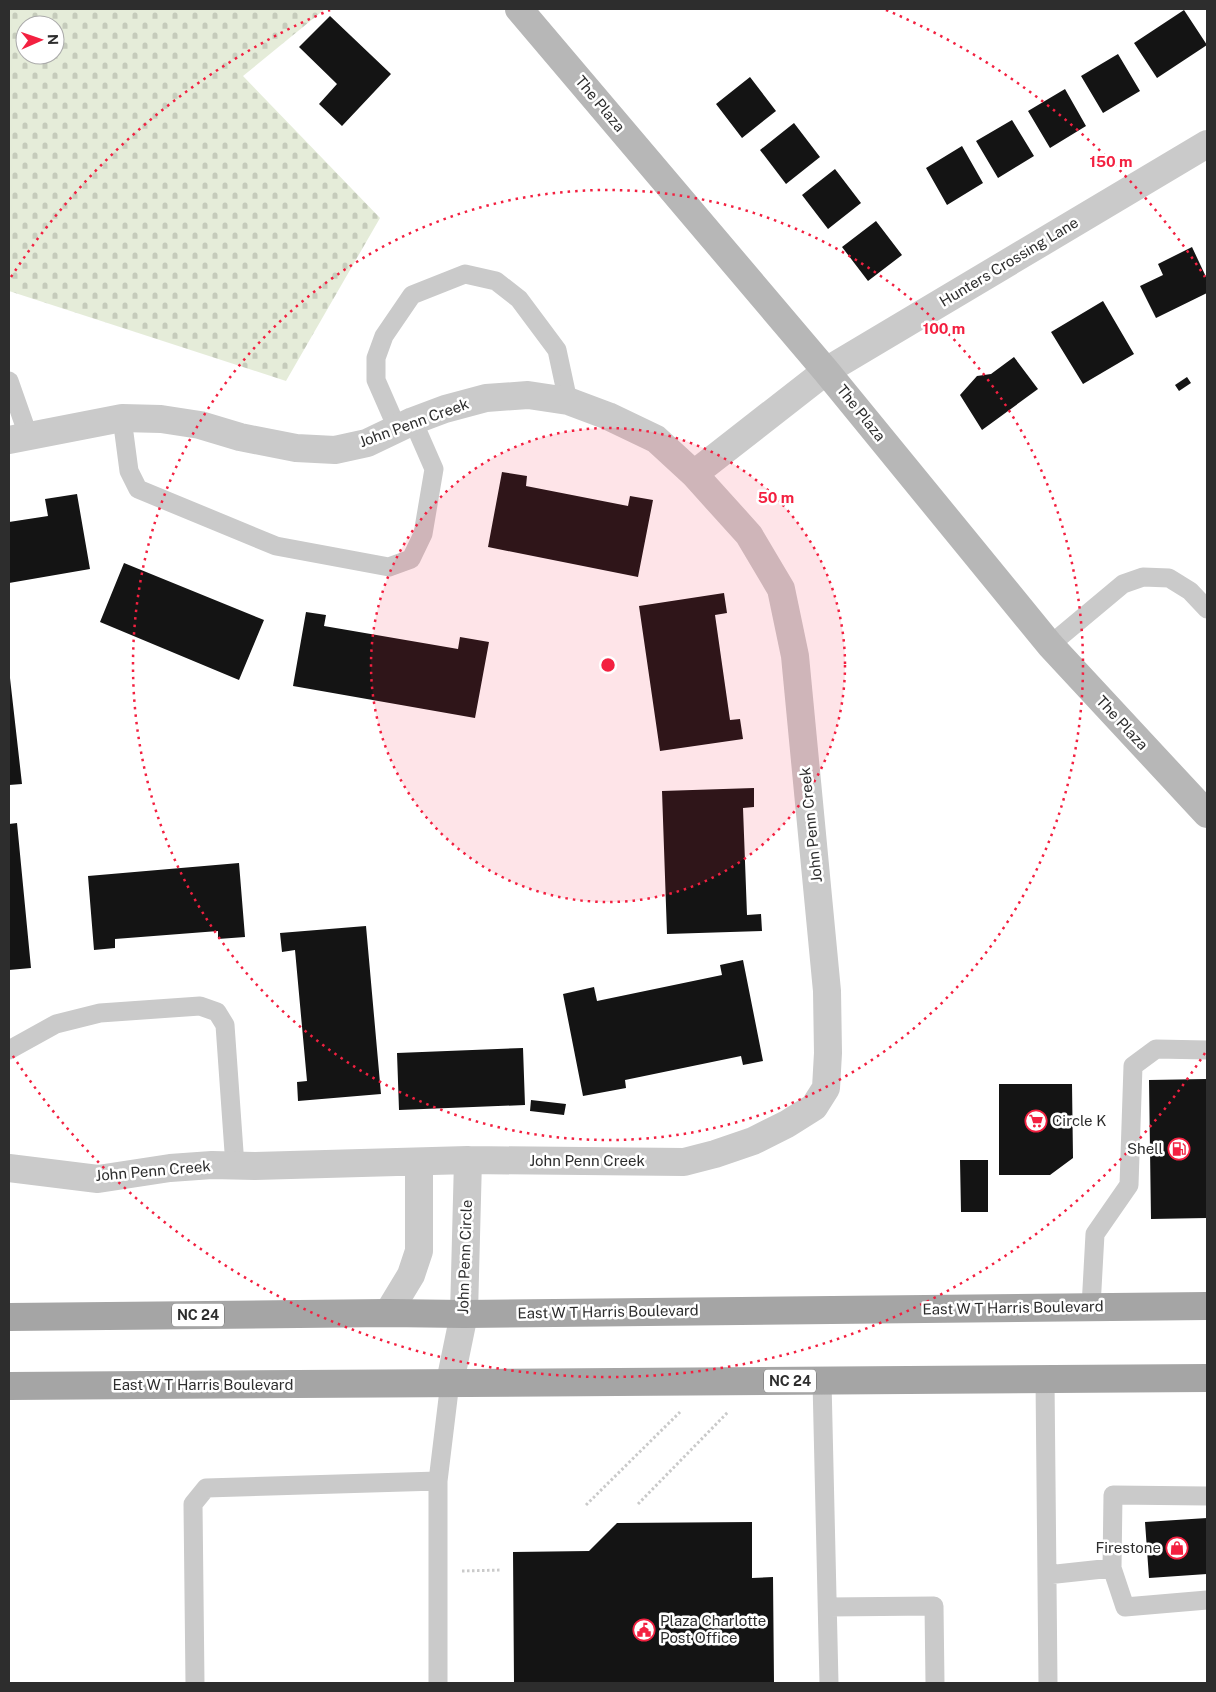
<svg xmlns="http://www.w3.org/2000/svg" width="1216" height="1692" font-family="'Public Sans',sans-serif">
<style>
.cemetery{fill:url(#cemetery-stones);fill-rule:evenodd}
.building{fill:#141414}
.lines{fill:none;stroke-linecap:round;stroke-linejoin:round}
.path{stroke:#cacaca;stroke-width:3;stroke-dasharray:2.5 2.5;stroke-linecap:butt}
.lane{stroke:#cacaca;stroke-width:19}
.street{stroke:#cacaca;stroke-width:28}
.secondary{stroke:#b7b7b7;stroke-width:28}
.primary{stroke:#a5a5a5;stroke-width:28}
.ring{fill:none;stroke:#f32040;stroke-width:2.5;stroke-dasharray:2.5 5}
.labels{text-anchor:middle;stroke-width:5;stroke-linejoin:round;paint-order:stroke}
.shield{fill:#fff;stroke:#6c6c6c;stroke-width:1}
.shield-label{font-size:14px;font-weight:bold;fill:#2d2d2d}
.street-label{font-size:15px;fill:#2d2d2d;stroke:#fff}
.poi-label{font-size:15px;fill:#2d2d2d;stroke:#fff;text-anchor:start}
.centre{fill:#f32040;stroke:#fff;stroke-width:2.5}
.ring-label{font-size:15px;text-anchor:middle;font-weight:bold;fill:#f32040;stroke:#fff;stroke-width:5;stroke-linejoin:round;paint-order:stroke}
</style>
<defs>
<pattern id="cemetery-stones" width="16" height="16" patternUnits="userSpaceOnUse" patternTransform="scale(1.25)"><rect width="16" height="16" fill="#e5ecd9"/><path d="M2 7V4a2 2 0 0 1 4 0v3zM10 15v-3a2 2 0 0 1 4 0v3z" fill="#c5cbbb"/></pattern>
</defs>
<rect width="100%" height="100%" fill="#fff"/>
<path class="cemetery" d="M9 9H325L243 76 380 218 286 381 9 291ZM25 25H55V55H25Z"/>
<path class="building" d="M1184 10 1207 45 1157 78 1134 43Z
M330 16 391 74 342 126 319 104 337 84 299 47Z
M1118 54 1140 91 1103 113 1081 76Z
M750 77 776 111 742 138 716 104Z
M1065 89 1086 126 1050 148 1028 111Z
M1012 120 1034 156 998 178 976 141Z
M794 123 820 157 786 184 760 150Z
M962 146 983 183 947 205 926 168Z
M835 169 861 203 828 229 802 195Z
M876 221 902 255 868 281 842 247Z
M1192 247 1207 279V293L1156 318 1140 286 1163 275 1158 264Z
M1103 301 1134 354 1083 384 1051 332Z
M1014 357 1038 389 982 430 960 395 977 376 991 374Z
M1187 377 1191 383 1179 391 1175 385Z
M502 472 527 476 526 486 628 506 630 496 653 500 638 577 488 547Z
M77 494 90 569 9 583V522L48 516 45 499Z
M124 563 264 620 239 680 100 622Z
M724 593 727 613 715 615 730 720 740 719 743 739 660 751 639 606Z
M306 612 326 615 324 626 458 649 460 637 489 642 475 718 293 686Z
M9 678H10L22 784 9 785Z
M754 788V807L743 808 747 915 761 914 762 931 667 934 662 791Z
M17 823 31 968 9 970V824Z
M239 863 245 937 218 939V931L115 939V948L94 950 88 876Z
M366 926 381 1094 298 1101 297 1082 307 1081 295 950 282 952 280 933Z
M743 960 763 1061 743 1065 741 1056 625 1080 626 1088 583 1096 563 994 594 987 597 1001 722 975 720 965Z
M523 1048 525 1105 399 1110 397 1053Z
M1207 1079V1218L1151 1219 1149 1080Z
M999 1084H1072L1073 1158 1050 1175H999Z
M531 1100 566 1104 564 1115 530 1111Z
M960 1160H988V1212H961Z
M1207 1518V1574L1149 1578 1145 1522Z
M752 1522V1578L773 1577 774 1683H514L513 1552 589 1551 617 1523Z"/>
<g class="lines">
<path class="path" d="M638 1504 728 1412
M586 1505 680 1412
M462 1571 502 1570"/>
<path class="lane" d="M9 381 28 435
M122 418 129 471 138 489 276 546 389 567 411 559 423 534 434 469 413 421
M397 428 376 380V358L384 336 412 295 465 274 496 281 519 299 557 350 568 401
M1050 645 1123 584 1143 577 1169 578 1190 591 1207 609
M9 1050 56 1024 100 1013 200 1006 217 1012 225 1025 235 1166
M1091 1307 1095 1234 1129 1185 1133 1066 1156 1049 1207 1050
M1045 1379 1048 1683
M822 1381 829 1683
M1207 1496 1113 1495 1112 1568 1125 1607 1207 1600
M1047 1575 1112 1568
M828 1607 934 1606 935 1683
M195 1683 193 1504 206 1488 438 1481
M438 1683V1481L450 1382"/>
<path class="street" d="M9 440 122 418 161 419 200 425 240 437 296 448 335 450 367 443 413 421 445 409 486 398 528 395 568 401 608 416 656 439 694 474 749 535 781 589 795 656 827 991 828 1053 826 1088 814 1107 787 1124 753 1141 715 1154 684 1162 468 1160 255 1166 212 1165 170 1168 98 1179 9 1168
M694 474 826 371 1207 144
M388 1313 411 1275 419 1251V1162
M450 1382 464 1314 468 1160"/>
<path class="secondary" d="M519 9 826 371 1050 645 1207 814"/>
<path class="primary" d="M9 1317 388 1313 464 1314 1207 1306
M9 1386 1207 1378"/>
</g>
<circle cx="608" cy="665" r="237" fill="#f32040" fill-opacity=".12"/>
<g class="ring">
<circle cx="608" cy="665" r="237"/>
<circle cx="608" cy="665" r="475"/>
<path d="M1205 1053A712 712 0 0 1 11 1053M11 277A712 712 0 0 1 330 10M886 10A712 712 0 0 1 1205 277"/>
</g>
<defs>
<g id="supermarket-ring" transform="scale(1.125)"><circle r="9.5" fill="#fff" stroke="#f32040" stroke-width="1.5"/><path d="M-6-5.5h2.5l.6 2H6L4.5 2H-2.5L-4.4-4H-6ZM-1.5 3.2a1.3 1.3 0 1 0 .1 0ZM3 3.2a1.3 1.3 0 1 0 .1 0Z" fill="#f32040"/></g>
<g id="fuel-ring" transform="scale(1.125)"><circle r="9.5" fill="#fff" stroke="#f32040" stroke-width="1.5"/><path d="M-5.5-6h7V0h2V4h1.3V-2.5L3-4.5l.8-.8L6-3V5H2.5V1h-1V6h-7ZM-4.2-4.7v3.2H.2V-4.7Z" fill="#f32040"/></g>
<g id="shop-ring" transform="scale(1.125)"><circle r="9.5" fill="#fff" stroke="#f32040" stroke-width="1.5"/><path d="M-5-2.5h2.3a2.7 3.5 0 0 1 5.4 0H5L5.5 6h-11ZM-1.5-2.5h3a1.5 2.3 0 0 0-3 0Z" fill="#f32040"/></g>
<g id="civic-ring" transform="scale(1.125)"><circle r="9.5" fill="#fff" stroke="#f32040" stroke-width="1.5"/><path d="M-.6-6.5H3V-4.5H.6V-3L4-1V1h2V6H-6V1h2V-1L-.6-3ZM-1.2 2.5V6h2.4V2.5Z" fill="#f32040"/></g>
</defs>
<g fill-rule="evenodd">
<use href="#supermarket-ring" x="1036" y="1121"/>
<use href="#fuel-ring" x="1179" y="1149"/>
<use href="#shop-ring" x="1177" y="1548"/>
<use href="#civic-ring" x="644" y="1630"/>
</g>
<g class="labels">
<g class="shield">
<rect x="172" y="1303.5" width="52" height="23" rx="4"/>
<rect x="764" y="1369.5" width="52" height="23" rx="4"/>
</g>
<g class="shield-label">
<text x="198" y="1320">NC 24</text>
<text x="790" y="1386">NC 24</text>
</g>
<g class="street-label">
<text transform="translate(600 104) rotate(50)" y="5">The Plaza</text>
<text transform="translate(1009 262) rotate(-31)" y="5">Hunters Crossing Lane</text>
<text transform="translate(861 413) rotate(51)" y="5">The Plaza</text>
<text transform="translate(414 423) rotate(-20)" y="5">John Penn Creek</text>
<text transform="translate(1122 723) rotate(47)" y="5">The Plaza</text>
<text transform="translate(811 825) rotate(-96)" y="5">John Penn Creek</text>
<text x="587" y="1166">John Penn Creek</text>
<text transform="translate(153 1171) rotate(-5)" y="5">John Penn Creek</text>
<text transform="translate(465 1257) rotate(-88)" y="5">John Penn Circle</text>
<text transform="translate(1013 1308) rotate(-1)" y="5">East W T Harris Boulevard</text>
<text transform="translate(608 1312) rotate(-1)" y="5">East W T Harris Boulevard</text>
<text x="203" y="1390">East W T Harris Boulevard</text>
</g>
<g class="poi-label">
<text x="1052" y="1126">Circle K</text>
<text x="1163" y="1154" text-anchor="end">Shell</text>
<text x="1161" y="1553" text-anchor="end">Firestone</text>
<text x="660" y="1626">Plaza Charlotte<tspan x="660" dy="17">Post Office</tspan></text>
</g>
</g>
<circle cx="608" cy="665" r="8" class="centre"/>
<g class="ring-label">
<text x="1111" y="167">150 m</text>
<text x="944" y="334">100 m</text>
<text x="776" y="503">50 m</text>
</g>
<rect width="1216" height="1692" fill="none" stroke="#2d2d2d" stroke-width="20"/>
<g transform="translate(40 40) rotate(88)"><circle r="24" fill="#ffffff" stroke="#ababab"/>
<path d="M0-4L9 19L0 12L-9 19Z" fill="#f32040"/>
<text y="-8" font-size="14" font-weight="bold" text-anchor="middle" fill="#2d2d2d">N</text>
</g>
</svg>
